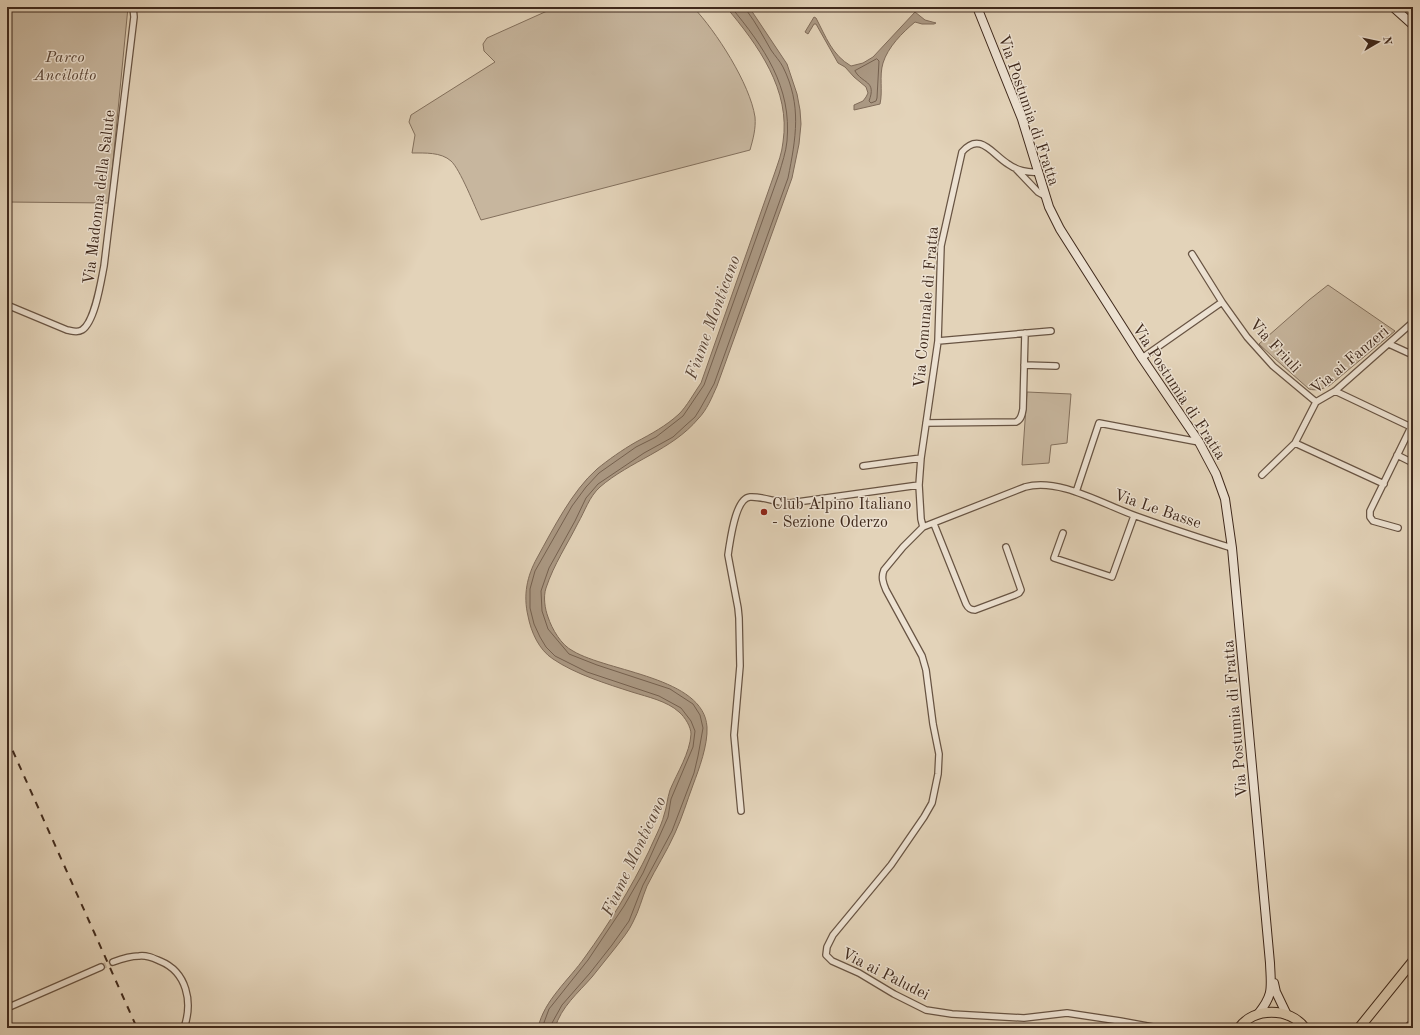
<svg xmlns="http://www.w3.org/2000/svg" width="1420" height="1035" font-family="'Old Standard TT',serif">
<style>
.green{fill:#c7b69e;stroke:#83705d}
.water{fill:#ab9984;stroke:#806c5a}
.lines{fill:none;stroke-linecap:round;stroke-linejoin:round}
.shore{stroke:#756150;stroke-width:1}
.street-tunnel{stroke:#c2b19a;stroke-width:5.5;stroke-dasharray:5.5 3;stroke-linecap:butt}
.street-casing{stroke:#685443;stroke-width:8}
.secondary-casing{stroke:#3f291c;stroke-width:10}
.primary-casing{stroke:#3f291c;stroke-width:11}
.street{stroke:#ede2d2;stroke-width:5.5}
.secondary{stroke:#ede2d2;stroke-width:8}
.primary{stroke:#e3d3b9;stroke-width:9}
.rail{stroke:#3f291c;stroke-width:2;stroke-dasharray:7 7;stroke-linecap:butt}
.poi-dot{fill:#8f2418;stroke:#ede2d2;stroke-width:1.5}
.labels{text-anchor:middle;stroke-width:3;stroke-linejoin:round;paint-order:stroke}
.park-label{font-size:16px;font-style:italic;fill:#5a4536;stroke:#ede2d2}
.street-label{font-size:16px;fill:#3f291c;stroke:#ede2d2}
.poi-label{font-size:16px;fill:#3f291c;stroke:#ede2d2;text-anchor:start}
.water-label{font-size:17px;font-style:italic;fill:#5a4536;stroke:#ede2d2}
</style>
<rect width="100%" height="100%" fill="#e3d3b9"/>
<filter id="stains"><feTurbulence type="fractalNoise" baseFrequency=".005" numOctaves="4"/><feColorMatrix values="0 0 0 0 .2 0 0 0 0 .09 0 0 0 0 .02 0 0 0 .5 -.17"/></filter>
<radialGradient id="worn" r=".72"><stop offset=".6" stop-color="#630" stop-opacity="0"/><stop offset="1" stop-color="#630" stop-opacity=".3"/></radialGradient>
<path class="green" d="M7 7H128L109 203 7 202Z
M556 7H693C716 31 750 84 755 117 756 129 753 139 750 150L481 220C475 207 460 169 451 161 441 152 425 153 412 153L415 135 409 122 411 115 495 62 484 51 483 44 487 38Z
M1328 285 1395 331 1329 386C1322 389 1316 391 1309 389L1274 358 1259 344 1309 300Z
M1027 392 1071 394 1067 443 1051 445 1049 463 1022 465Z"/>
<path class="water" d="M726 7H749L787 64 797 94 800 110 801 124 799 144 792 178 717 386C712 397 707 410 698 419 672 450 630 461 600 487 589 497 585 511 578 523 567 545 554 564 546 588 543 597 545 609 548 617 552 629 561 645 573 651 608 672 704 677 707 727 708 745 699 769 693 785 687 801 682 818 675 833 667 851 656 868 647 886 642 898 639 911 633 922 629 931 622 939 616 947 608 957 600 967 592 977 578 993 561 1007 555 1028H538C544 1000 569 980 585 957 609 924 631 888 649 851 654 839 661 827 664 815 667 807 667 799 670 790 677 773 690 753 691 734 691 727 685 717 679 712 667 701 648 697 632 692 607 684 575 674 553 659 539 650 531 632 528 616 523 595 527 576 537 558 553 529 572 491 597 469 608 460 622 450 636 442 651 434 666 426 679 414 687 406 694 393 701 383L775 172C778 163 782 153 783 142 791 90 758 45 726 7Z
M915 12 925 20 936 23 934 24H922L915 22C902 33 888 47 883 63 879 76 883 91 880 104L854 110V105L863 101 866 97 868 93 866 87 854 77 845 67 838 63 816 24H814L808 34 805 32 814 17 816 18C826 37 832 55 851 66L863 63 873 57Z"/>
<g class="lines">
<path class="shore" d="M877 59 879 61 877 98 876 101 871 103 869 101C877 80 862 84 855 71Z
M542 1028 549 1009 588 960 624 906 643 873 668 817 671 799 693 747 695 731 691 721 681 708 659 696 587 672 555 656 546 647 540 637 534 624 530 608V589L535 571 572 506 586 487 599 473 636 447 656 437 683 416 704 385 779 174C782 163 786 152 787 141 792 87 764 47 731 7
M551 1028 552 1023 562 1005 590 973 612 945 629 921 643 885 672 831 694 773 698 756 703 728 700 715 693 704 670 689 597 665 569 654 548 629 542 611 541 591 549 568 575 521 586 498 598 484 644 453 673 437 686 425 695 417 700 409 714 384 788 178C796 138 802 105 783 67 780 61 775 56 771 50 763 36 756 23 747 11L746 7"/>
<path class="street-tunnel" d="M101 967 113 962"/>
<g class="street-casing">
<path id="street" d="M1016 169 1038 192 1045 196
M1192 254 1222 302
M7 305 67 330C73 331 77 333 82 330 95 322 101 281 104 266L134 17 133 7
M938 341 1051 331
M1389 344 1413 355
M1142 358 1222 302 1247 337 1273 366 1316 402
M1024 365 1056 366
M1335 391 1411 427
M926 423 1016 422C1021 420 1022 415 1023 409L1025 333
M1295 443 1384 484
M1397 455 1413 463
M863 466 921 458
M1262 475 1295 443 1316 402 1335 391 1413 322
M1076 492 1099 423 1199 442
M934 524 966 604C968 608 970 610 975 610L1015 595 1019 593 1021 590 1006 547
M923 527 921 519 919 485 921 458 938 341 941 246 962 152C980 131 992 154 1008 164 1016 170 1028 173 1038 172
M1398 528 1373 521 1370 517V511L1413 423
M1063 533 1054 558 1112 577 1134 516
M741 811 734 735 740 666 739 618 738 608 728 555 729 548C731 536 736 498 750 497 762 496 777 503 790 503L919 485
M113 962C121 959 130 956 139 956 147 955 153 958 160 961 187 972 193 1002 184 1028
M7 1008 101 967
M1158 1028 1120 1021 1067 1013 1024 1018 952 1014 926 1010 894 994 859 973 832 961 826 955 827 947 833 935 891 865 924 817 932 803 938 774 939 754 933 724 926 670 922 656 886 590C883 583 881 577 884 570L903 547 923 527 1025 487C1059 477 1104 505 1136 516 1167 527 1199 538 1232 548
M1406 1028 1413 1022"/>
</g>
<g class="secondary-casing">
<path id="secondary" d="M977 7 1022 119 1049 207 1060 229 1142 358 1199 442 1216 474 1225 499 1232 548 1270 963C1271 988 1274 994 1258 1014
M1393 7 1413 25
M1274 983 1276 992 1287 1015"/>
</g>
<g class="primary-casing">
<path id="primary" d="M1239 1028C1254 1007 1289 1007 1305 1028
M1359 1028 1413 961"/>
</g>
<use href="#street" class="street"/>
<use href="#secondary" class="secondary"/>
<use href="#primary" class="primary"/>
<path class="rail" d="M7 738 137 1028"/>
</g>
<circle class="poi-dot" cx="764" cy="512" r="4"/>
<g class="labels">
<g class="park-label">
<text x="65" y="62">Parco<tspan x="65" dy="18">Ancilotto</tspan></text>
</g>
<g class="street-label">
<text transform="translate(1030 110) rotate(71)" y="6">Via Postumia di Fratta</text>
<text transform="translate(98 197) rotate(-83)" y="6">Via Madonna della Salute</text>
<text transform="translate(925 307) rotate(-85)" y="6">Via Comunale di Fratta</text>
<text transform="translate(1276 345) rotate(47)" y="6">Via Friuli</text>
<text transform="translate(1349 359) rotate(-40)" y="6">Via ai Fanzeri</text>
<text transform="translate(1180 391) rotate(57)" y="6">Via Postumia di Fratta</text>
<text transform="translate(1158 508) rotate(19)" y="6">Via Le Basse</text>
<text transform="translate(1234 719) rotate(-95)" y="6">Via Postumia di Fratta</text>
<text transform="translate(886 973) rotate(27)" y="6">Via ai Paludei</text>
</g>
<g class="poi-label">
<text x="772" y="509">Club Alpino Italiano<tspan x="772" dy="18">- Sezione Oderzo</tspan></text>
</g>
<g class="water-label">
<text transform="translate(712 317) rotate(-70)" y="6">Fiume Monticano</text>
<text transform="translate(633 856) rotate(-65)" y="6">Fiume Monticano</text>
</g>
</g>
<rect width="1420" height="1035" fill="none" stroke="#e3d3b9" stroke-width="24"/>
<rect x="8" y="8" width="1404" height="1019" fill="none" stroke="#3f291c" stroke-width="2"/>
<rect x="12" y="12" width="1396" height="1011" fill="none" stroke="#3f291c"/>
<g transform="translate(1378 42) rotate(81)" stroke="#ede2d2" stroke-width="3" paint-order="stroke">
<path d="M0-3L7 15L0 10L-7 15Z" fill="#3f291c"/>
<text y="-6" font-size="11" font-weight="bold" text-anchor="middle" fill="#3f291c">N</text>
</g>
<rect width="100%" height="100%" filter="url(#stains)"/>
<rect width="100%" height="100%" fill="url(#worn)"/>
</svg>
